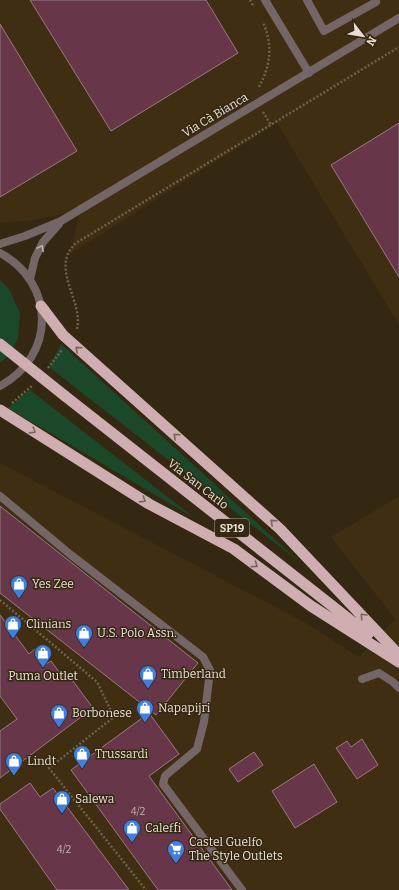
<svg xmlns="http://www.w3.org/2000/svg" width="399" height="890" font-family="Bitter,serif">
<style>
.built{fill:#3f2e12}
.green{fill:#1b4829}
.building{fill:#673649;stroke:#987a84}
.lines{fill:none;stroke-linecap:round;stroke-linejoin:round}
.path{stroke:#6c614d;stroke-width:2.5;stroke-dasharray:2 2;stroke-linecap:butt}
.service{stroke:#746667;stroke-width:8}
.minor{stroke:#746667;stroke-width:8}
.trunk{stroke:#ceaeb0;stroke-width:11}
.trunk-bridge{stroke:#ceaeb0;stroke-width:11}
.oneway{stroke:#bfb4ac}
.oneway2{stroke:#796459}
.labels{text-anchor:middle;stroke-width:3;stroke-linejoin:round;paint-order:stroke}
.number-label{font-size:10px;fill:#c7b4af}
.shield{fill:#342812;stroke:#b1a798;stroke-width:1}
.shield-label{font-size:11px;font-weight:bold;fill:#e7ded1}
.street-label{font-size:12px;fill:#e7ded1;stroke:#342812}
.poi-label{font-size:12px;fill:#e7ded1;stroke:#342812;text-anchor:start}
</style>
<rect width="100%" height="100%" fill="#342812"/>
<path class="built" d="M0 0H399V325L277 123 70 254 80 210 34 220 0 223Z
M0 463 306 623 359 657 395 619 331 537 399 496V890H0Z"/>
<path class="green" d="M0 280 9 289 20 313 18 338 10 354 0 363Z
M61 344 302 564 49 367Z
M30 390 196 519 8 408Z"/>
<path class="building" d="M30 0H206L238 53 111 131Z
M0 24 77 151 0 197Z
M399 123V277L331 165Z
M0 506 198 663 156 715 0 593Z
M0 615 29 654 35 649 46 664 51 661 62 676 67 673 93 708 0 778V731L17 719 0 696Z
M149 713 179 754 149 776 232 890H158L71 770Z
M362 739 378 765 357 779 336 748 347 741 351 747Z
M254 752 263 765 238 782 229 769Z
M314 764 337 802 295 828 272 791Z
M30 783 40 797 53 788 129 890H57L0 809V804Z"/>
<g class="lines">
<path class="path" d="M250 0 254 7
M259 87C271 64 273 46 263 22
M263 112 271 125
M77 329C84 301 49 268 76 243L399 47
M48 368 62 350
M12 403 33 385
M0 600 97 682 114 717 49 768 146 890"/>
<path class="service" d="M307 0 324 31 376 2
M0 496 71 555 203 657 210 670 204 722 197 749 165 776 163 784 242 890"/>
<path class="minor" d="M265 0 309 73
M0 244 25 236 61 221 399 18
M0 253C56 283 56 356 0 386
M30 279 35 258 43 242 59 224
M362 679 379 673 393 682 399 688"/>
<path class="trunk" d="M41 306 63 335 280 529 399 655
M65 396 368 634
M0 410 149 504 234 549 311 606 399 662"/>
<path class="trunk-bridge" d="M0 344 65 396"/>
</g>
<defs><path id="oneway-chevron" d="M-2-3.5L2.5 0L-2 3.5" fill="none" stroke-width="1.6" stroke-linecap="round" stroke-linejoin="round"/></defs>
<use class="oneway" href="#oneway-chevron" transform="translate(41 248) rotate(-62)"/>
<g class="oneway2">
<use href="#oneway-chevron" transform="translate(78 349) rotate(-138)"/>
<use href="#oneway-chevron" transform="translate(33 431) rotate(32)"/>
<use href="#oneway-chevron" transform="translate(176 436) rotate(-138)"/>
<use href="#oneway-chevron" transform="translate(143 500) rotate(32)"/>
<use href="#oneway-chevron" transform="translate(273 522) rotate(-138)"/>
<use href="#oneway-chevron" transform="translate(255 565) rotate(36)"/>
<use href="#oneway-chevron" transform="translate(363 616) rotate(-133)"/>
</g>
<defs>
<g id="shop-pin" transform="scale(0.9)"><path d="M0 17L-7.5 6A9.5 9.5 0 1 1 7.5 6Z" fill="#3f7fe0" stroke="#342812"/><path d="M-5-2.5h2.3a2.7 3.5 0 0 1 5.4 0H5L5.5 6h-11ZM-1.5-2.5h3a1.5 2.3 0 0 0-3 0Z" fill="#fff"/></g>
<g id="supermarket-pin" transform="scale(0.9)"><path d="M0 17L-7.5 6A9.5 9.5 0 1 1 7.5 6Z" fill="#3f7fe0" stroke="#342812"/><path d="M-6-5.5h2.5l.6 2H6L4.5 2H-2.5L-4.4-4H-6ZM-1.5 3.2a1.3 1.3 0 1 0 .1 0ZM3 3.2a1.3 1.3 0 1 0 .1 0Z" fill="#fff"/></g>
</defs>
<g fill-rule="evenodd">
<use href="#shop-pin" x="19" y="584"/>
<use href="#shop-pin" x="13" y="624"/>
<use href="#shop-pin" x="84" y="633"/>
<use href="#shop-pin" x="43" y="653"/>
<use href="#shop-pin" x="148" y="674"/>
<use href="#shop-pin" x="145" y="708"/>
<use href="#shop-pin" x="59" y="713"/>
<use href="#shop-pin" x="82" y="754"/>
<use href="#shop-pin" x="14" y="761"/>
<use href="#shop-pin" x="62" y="799"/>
<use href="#shop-pin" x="132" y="828"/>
<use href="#supermarket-pin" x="176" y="849"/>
</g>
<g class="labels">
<g class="number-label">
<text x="138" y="815">4/2</text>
<text x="64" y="853">4/2</text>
</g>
<rect class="shield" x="215" y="519" width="34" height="18" rx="3"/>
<g class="shield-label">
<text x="232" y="532">SP19</text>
</g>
<g class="street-label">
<text transform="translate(215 115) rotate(-31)" y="4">Via Cà Bianca</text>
<text transform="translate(198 484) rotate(38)" y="4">Via San Carlo</text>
</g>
<g class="poi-label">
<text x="32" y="588">Yes Zee</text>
<text x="26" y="628">Clinians</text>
<text x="97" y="637">U.S. Polo Assn.</text>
<text x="161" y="678">Timberland</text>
<text x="43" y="680" text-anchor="middle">Puma Outlet</text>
<text x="158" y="712">Napapijri</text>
<text x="72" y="717">Borbonese</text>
<text x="95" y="758">Trussardi</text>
<text x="27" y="765">Lindt</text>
<text x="75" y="803">Salewa</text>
<text x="145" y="832">Caleffi</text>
<text x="189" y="846">Castel Guelfo<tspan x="189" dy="14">The Style Outlets</tspan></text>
</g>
</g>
<g transform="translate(363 36) rotate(121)" stroke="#342812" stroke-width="3" paint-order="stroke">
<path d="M0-3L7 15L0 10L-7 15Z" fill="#e7ded1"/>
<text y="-6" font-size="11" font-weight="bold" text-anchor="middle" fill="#e7ded1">N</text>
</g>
</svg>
